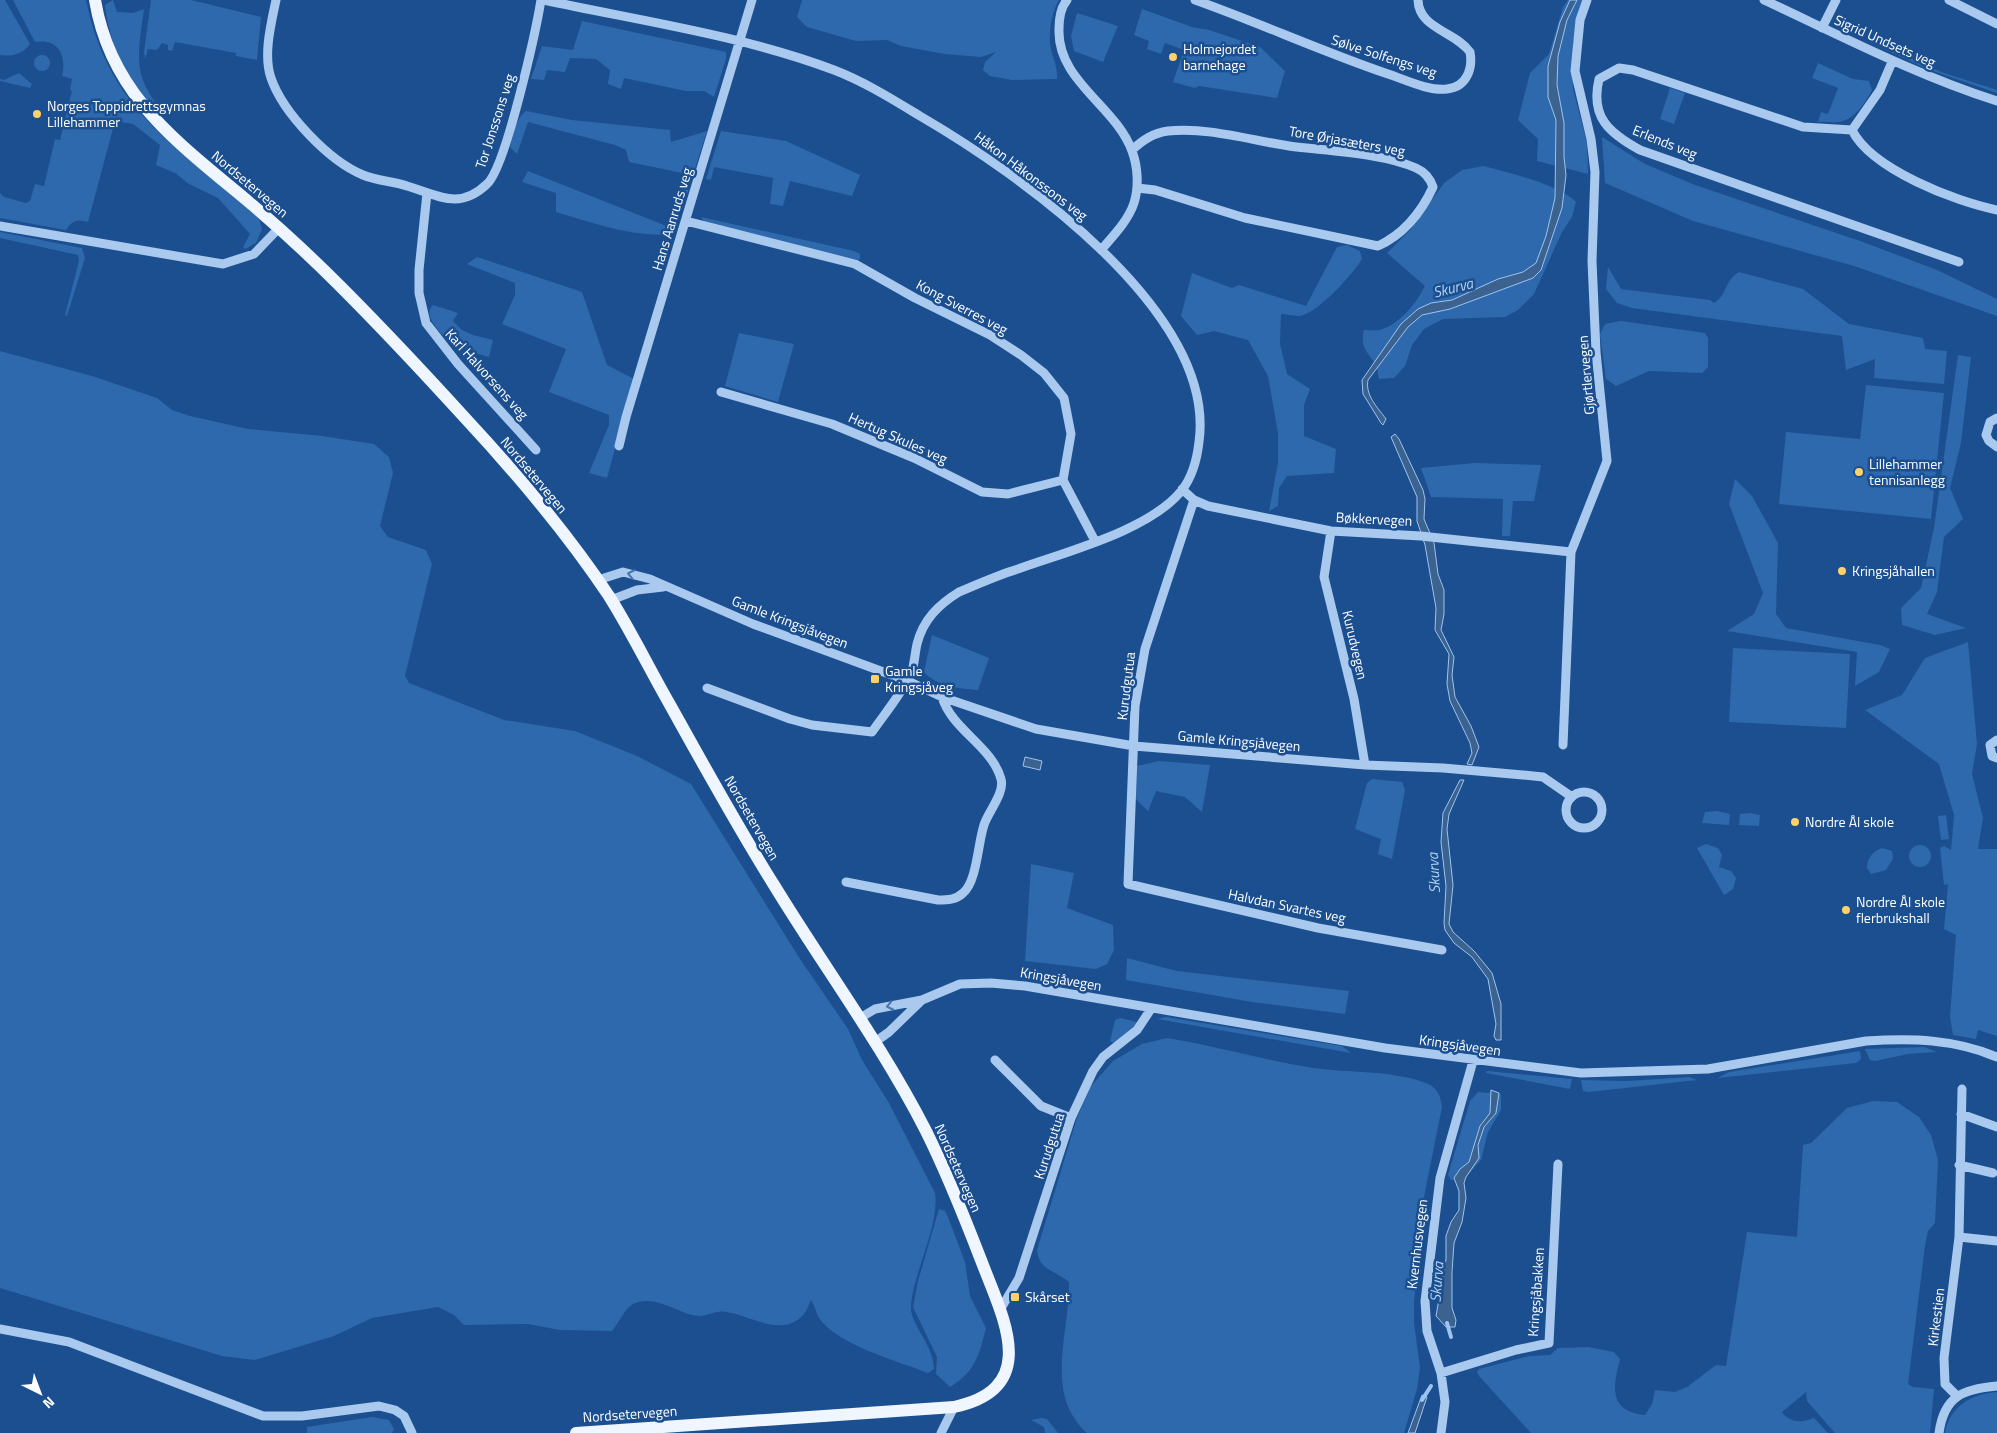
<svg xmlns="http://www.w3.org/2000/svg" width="1997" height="1433" font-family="'Titillium Web',sans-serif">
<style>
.green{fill:#2e69ad}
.water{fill:#3c6290;stroke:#9cc4f0}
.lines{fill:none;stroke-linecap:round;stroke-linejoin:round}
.stream{stroke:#9cc4f0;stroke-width:4}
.minor{stroke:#a9c9ee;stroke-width:9}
.major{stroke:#f0f6ff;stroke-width:12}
.oneway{stroke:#4674ac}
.poi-dot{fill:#ffd166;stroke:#1b4f8f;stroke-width:2}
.labels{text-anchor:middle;stroke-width:5;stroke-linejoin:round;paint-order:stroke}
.street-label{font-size:14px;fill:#fff;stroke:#1b4f8f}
.poi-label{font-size:14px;fill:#fff;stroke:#1b4f8f;text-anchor:start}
.water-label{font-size:15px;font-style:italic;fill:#b5d3f5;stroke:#1b4f8f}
</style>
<rect width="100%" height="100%" fill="#1b4f8f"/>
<path class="green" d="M0 0H5L30 44C23 54 12 57 0 55Z
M13 0H86C109 114 181 147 259 219L262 229 256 243 245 249 243 247 250 234 218 198 189 184 175 173 156 165 160 145 133 124 115 121 88 222C76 219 73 220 66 230L0 218V193L4 197 26 203 30 201 35 184 44 186 55 139 60 140 72 91 70 90 72 79 62 76C67 55 58 38 35 42Z
M113 0 117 12 133 13 144 9C138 56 131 76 165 114L162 117C132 88 109 48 105 5Z
M151 0H191L261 17 257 60 236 56V53L175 42 172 51 168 50V45L162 43 157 50 148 49 145 59 144 52Z
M802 0H1059C1052 12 1049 29 1050 43 1051 56 1058 64 1057 79L1012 80 990 76 983 70 985 62 996 52 981 57 945 54 901 46 887 40 856 41 807 27 797 17Z
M1568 0H1584L1573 42V89L1587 143 1588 174 1537 161 1538 139 1518 120 1530 73 1549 54 1563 7Z
M1142 9 1192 27 1209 30 1260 47 1285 71 1277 98 1199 86 1195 88 1173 82 1184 50 1165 43 1161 54 1147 49 1149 41 1134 35Z
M1077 13 1118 26 1103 62 1074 51 1071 36Z
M582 21 726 52V59L714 97 704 91H686L624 78 621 89 608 84 610 70 596 59 570 58 565 72 547 70 544 80 531 79 542 46 573 50Z
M1870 39 1941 72 1997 90V93L1927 69 1867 41Z
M34 63a8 8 0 1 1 16 0a8 8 0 1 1-16 0Z
M1818 63 1853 79 1869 81 1872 90C1865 103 1855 120 1838 122 1831 123 1824 121 1818 122L1821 112 1828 114 1838 88 1812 78Z
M19 73 32 84 30 88 0 81V79L4 80Z
M1670 88 1685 93 1674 124 1660 119Z
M526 111 572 120 670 130 671 142 707 131 682 210H678L676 202 682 173 629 162 626 150 615 145 528 122 517 154 510 147C514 135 515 119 526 111Z
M721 131 786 141 860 175 852 196 790 181 783 206 770 204 773 178 714 167 711 180 706 179Z
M1602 137 1645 164 1695 185 1863 242 1937 270 1997 299V316L1854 266 1693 221 1605 183Z
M1484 166C1509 173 1558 184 1576 202L1572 217 1562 232 1534 294 1518 310 1505 317 1443 319 1424 329 1412 345 1405 366 1394 378 1379 379C1378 374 1377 366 1375 363 1366 351 1360 346 1364 330 1369 330 1376 331 1380 330 1399 325 1417 302 1425 286L1387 253 1411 229 1444 183 1462 170Z
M528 171 669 227 673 234C633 238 594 223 556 212V193L522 182Z
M701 217 854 251 860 254V258L859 260 704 222Z
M0 232 82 248 85 258 67 316 65 315 79 261 78 255 0 238Z
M1347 245 1360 251 1362 259C1353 274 1318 313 1300 316 1294 316 1286 314 1281 314L1280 344 1287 374 1310 389 1304 405V436L1336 449 1334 473 1287 476 1279 488 1278 506 1269 511 1278 463V433L1268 376 1248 340 1214 331 1197 335 1181 316 1192 273 1232 288 1239 285 1306 306 1337 247Z
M477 257 582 292 607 365 634 379 607 478 589 473 609 425V415L549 392 566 349 502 324 515 295V283L467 264Z
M1608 267 1621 289 1710 300 1714 303C1728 294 1724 281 1739 272L1803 289 1849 324 1923 338 1925 349 1947 351 1944 384 1874 378 1875 359 1846 370 1842 336 1632 308 1617 303 1606 289Z
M433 305 458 313 453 321 462 330 473 335 493 340 489 357C465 350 447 345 433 323 429 317 428 310 433 305Z
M1621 321 1705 333 1708 338V367L1702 373 1649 371 1616 386 1606 379 1600 334 1605 324Z
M739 333 794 344 778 402 725 386Z
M0 351 92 376 157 398 172 410 190 416 248 429 322 436 374 444 389 457 393 473 380 526 388 537 426 550 432 564 405 676 409 683 504 720 575 731 637 756 691 784 800 959 848 1029 862 1060 889 1103 935 1193C940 1224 914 1271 911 1305 909 1324 934 1344 934 1369L928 1373C898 1361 837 1345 819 1318 816 1313 815 1306 811 1300 809 1304 807 1310 804 1314 783 1339 750 1315 726 1312 716 1310 708 1316 700 1316 679 1315 655 1293 633 1304 624 1309 619 1323 612 1331L560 1330 528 1324 464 1325 454 1315 438 1307 372 1318 334 1336 255 1360 222 1356 0 1288Z
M1958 355 1971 357 1961 443 1950 488 1963 519 1944 537 1937 592 1927 614 1966 628 1935 635 1902 625 1901 608 1921 588 1934 528Z
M1866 385 1944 393 1931 519 1779 504 1786 432 1860 439Z
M1474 463 1541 465 1534 501H1513L1510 536H1502L1503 499 1431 497 1421 468Z
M1735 479 1752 496 1778 543 1776 614 1786 628 1880 645 1890 649 1879 672 1855 686 1857 652 1727 631 1754 614 1763 593 1729 504Z
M932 635 989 658 978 690C959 688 937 687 924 672Z
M1968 642 1977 744 1972 774 1983 818 1978 849H1997V1036L1978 1030 1976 1039 1953 1035 1950 1017 1956 935 1944 929 1948 884 1944 885 1940 848 1944 846 1951 850 1954 815 1939 764 1865 710 1902 695 1925 658Z
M1733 648 1850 654 1846 728 1729 722Z
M1159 761 1210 765 1202 812 1185 797 1156 791 1148 811 1136 799 1137 766Z
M1372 779 1402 782 1405 790 1392 859 1378 854 1381 839 1355 829 1367 783Z
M1717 811 1730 814 1729 825 1702 823 1705 812Z
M1750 813 1760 815 1759 826 1739 825 1740 814Z
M1946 815 1949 839 1941 840 1938 816Z
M1706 844 1718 848 1722 855 1719 867 1731 871 1736 878 1733 889 1724 895 1697 848Z
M1909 856a11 11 0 1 1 22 0a11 11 0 1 1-22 0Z
M1882 848 1892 851 1893 859 1886 870 1871 874 1867 868C1867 858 1873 851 1882 848Z
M1031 864 1074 873 1067 908 1113 925 1114 950 1107 964 1096 969 1025 961Z
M1127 958 1177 971 1349 991 1345 1014 1252 1002 1126 980Z
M1166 1017 1342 1046 1351 1053 1157 1019Z
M1120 1018 1137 1022 1126 1036 1113 1043 1110 1041 1115 1020Z
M1167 1038C1216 1046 1264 1060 1313 1068 1350 1073 1391 1070 1426 1083 1437 1087 1441 1096 1442 1107L1424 1197 1414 1302V1323L1420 1368 1417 1389 1404 1433H1087C1043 1393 1070 1334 1069 1282 1055 1270 1039 1271 1037 1250L1077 1118 1091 1086 1113 1061 1142 1044Z
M1924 1047 1937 1052 1908 1054 1875 1061 1870 1060 1865 1049Z
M1860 1051 1861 1059 1856 1063 1718 1078 1729 1072Z
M1487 1071 1572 1079 1570 1089 1486 1073Z
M1689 1077 1697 1080 1589 1092 1583 1091 1581 1080 1627 1081Z
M1491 1090 1501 1095V1110L1488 1132 1481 1160 1466 1177 1451 1180 1448 1175 1470 1101 1478 1092 1489 1093Z
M1873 1101 1897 1102 1919 1117 1931 1135 1938 1160 1935 1223 1928 1231 1925 1246 1908 1384 1913 1387 1934 1389 1930 1433H1835L1807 1401 1806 1392 1782 1412C1789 1423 1803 1423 1814 1418L1828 1433H1531L1479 1376 1477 1372 1479 1369 1529 1356 1550 1355 1558 1348 1588 1347 1614 1352 1620 1359C1613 1387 1608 1411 1645 1415L1652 1404 1655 1390 1675 1392 1687 1387 1716 1365 1726 1366 1747 1232 1797 1237 1803 1145 1811 1143 1847 1108Z
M939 1209 945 1211 948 1217 965 1262 970 1296 986 1328C979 1355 976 1371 950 1387L936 1374 937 1357 913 1307 918 1281Z
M1997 1392V1433H1945C1950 1406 1971 1394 1997 1392Z
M372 1417 389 1420 394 1429 392 1433H307V1427Z
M1042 1418 1047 1419 1058 1433H1045L1044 1427 1031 1420Z"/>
<path class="water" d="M1570 0H1577L1567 20 1558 56 1557 85 1564 123V157L1566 175 1562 208 1541 270 1533 278 1450 309 1422 315 1408 327 1368 380C1365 395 1377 407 1386 419L1383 425 1381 423 1363 394 1362 380 1401 324 1418 309 1431 303 1452 300 1498 279 1523 272 1536 263 1546 236 1555 198 1556 120 1548 97V66L1560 22Z
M1395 434 1399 439 1423 490 1425 499 1424 519 1434 543 1438 574 1444 590V614L1441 630 1454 657 1452 675 1455 697 1471 726 1479 747 1472 765 1467 764 1472 753 1470 743 1450 701 1447 684 1449 654 1435 630 1436 608 1425 545 1417 521V497L1391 437Z
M1025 757 1042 761 1040 770 1023 766Z
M1460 780H1464L1449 814 1447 829 1453 885 1449 924 1453 932 1474 951 1492 973 1501 1004V1040H1496L1494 1036 1496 1024 1488 979 1472 957 1454 943 1445 930 1444 923 1446 886 1441 842 1443 813Z
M1491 1090 1499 1093 1496 1113 1484 1127 1478 1145 1479 1158 1466 1177 1464 1183 1466 1198 1462 1222 1454 1243 1452 1272V1308L1456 1320 1455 1327H1446L1436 1316 1446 1259V1236L1451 1222 1459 1210V1191L1454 1178 1460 1169 1469 1162 1480 1126 1490 1113Z
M1422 1395 1427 1397 1415 1433H1408Z"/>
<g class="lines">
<path class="stream" d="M1447 1323 1451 1337
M1422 1400 1431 1386"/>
<path class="minor" d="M276 0C271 24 263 55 271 78 283 113 329 161 363 175 377 181 393 181 407 186 438 195 459 211 487 184 506 167 536 30 541 0
M544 0C641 21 741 35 834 70 865 82 892 99 920 116 1018 173 1217 312 1199 442 1197 459 1193 476 1182 490 1151 530 1065 552 1018 569 998 575 978 584 959 592 938 605 923 620 917 644 914 657 915 669 907 681 897 699 884 715 872 732L812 725 790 719 707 688
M1067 0C1061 7 1059 20 1059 29 1057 81 1116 106 1132 151 1138 167 1139 187 1134 203 1128 221 1113 236 1101 250
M1195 0C1260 23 1323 52 1388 74 1406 80 1428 91 1447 89 1467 87 1473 68 1470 52 1455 31 1419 29 1418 0
M1764 0C1841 36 1916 75 1997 101
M1949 0 1997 24
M1822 28 1836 0
M1892 62 1880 90 1852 130C1871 169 1956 202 1997 210
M1852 130 1803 127 1633 70 1619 68 1599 79C1590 117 1609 133 1640 150L1959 262
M1132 150C1143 140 1153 133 1168 131 1209 127 1249 140 1289 146 1327 151 1382 153 1416 168 1425 172 1430 178 1433 187 1421 213 1404 234 1378 246L1245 218 1155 190 1137 188
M427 193 419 270V293L426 323 458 364 536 450
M686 221 855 264 915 298 990 335 1021 355 1044 373 1064 398 1071 434 1063 480 1095 541
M0 226 223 264 254 254 279 228
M721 392 832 424 914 458 982 492 1008 494 1063 480
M1997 418 1990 422 1986 435 1989 441 1997 447
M619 446 626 417 752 0
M1182 489 1194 500 1208 506 1331 531 1421 536 1571 552
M1194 500 1145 649 1135 706 1128 884 1318 928 1442 950
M1331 531 1324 577 1354 699 1365 765
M598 580 623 572 650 579 753 624 908 681 942 697 1036 729 1134 746 1365 765 1443 768 1523 775 1543 777 1572 797
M611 600 637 590 663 587
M1997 740 1990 745 1992 756 1997 758
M1563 745 1571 552 1607 461 1596 352 1592 261 1595 172 1591 139 1575 71 1580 20 1587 0
M1566 810a18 18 0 1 1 36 0a18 18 0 1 1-36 0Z
M846 882 938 900C947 900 956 900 963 893 977 882 978 842 984 825 988 812 1005 793 1001 779 992 746 952 730 942 697
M860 1018 875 1009 922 1000 960 984 991 983 1025 986 1385 1048 1581 1073 1708 1069 1866 1041C1912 1038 1954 1039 1997 1057
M875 1042 889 1032 922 1000
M995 1060 1041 1106 1071 1118
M1961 1114 1997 1127
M1959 1165 1993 1173
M1959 1237 1997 1241
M1000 1310 1019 1278 1071 1118 1093 1071 1103 1057 1137 1030 1151 1009
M0 1329 69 1342 263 1416H302L379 1406 395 1410 404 1416 412 1433
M1441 1373 1516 1350 1549 1343 1558 1164
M1956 1395 1945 1384 1944 1358 1959 1237 1962 1089
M941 1433 954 1407
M1441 1433 1445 1402 1441 1373 1427 1331 1425 1301 1440 1178 1473 1061
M1939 1433C1944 1396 1963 1389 1997 1386"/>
<path class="major" d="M95 0C111 97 180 144 250 203 281 229 311 257 340 286 383 329 425 374 466 419 518 475 567 533 609 596 631 631 649 668 669 703 703 764 737 826 774 885 824 967 882 1045 926 1131 947 1173 964 1216 981 1260 1003 1318 1042 1388 954 1407L576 1433"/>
</g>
<defs><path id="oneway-chevron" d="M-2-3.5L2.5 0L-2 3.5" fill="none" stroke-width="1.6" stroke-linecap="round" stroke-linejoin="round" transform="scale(1.25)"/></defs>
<g class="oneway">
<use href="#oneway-chevron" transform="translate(631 574) rotate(-168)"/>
<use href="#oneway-chevron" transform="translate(890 1006) rotate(168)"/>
</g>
<g class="poi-dot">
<circle cx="1173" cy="57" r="5"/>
<circle cx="37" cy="114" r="5"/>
<circle cx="1859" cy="472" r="5"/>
<circle cx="1842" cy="571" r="5"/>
<rect x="870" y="674" width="10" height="10" rx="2.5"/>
<circle cx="1795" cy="822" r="5"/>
<circle cx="1846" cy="910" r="5"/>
<rect x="1010" y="1292" width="10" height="10" rx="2.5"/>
</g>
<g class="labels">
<g class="street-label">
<text transform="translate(1885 41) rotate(24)" y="5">Sigrid Undsets veg</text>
<text transform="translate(1384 56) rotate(18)" y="5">Sølve Solfengs veg</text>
<text transform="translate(495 121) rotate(-72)" y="5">Tor Jonssons veg</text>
<text transform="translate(1347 141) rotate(10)" y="5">Tore Ørjasæters veg</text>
<text transform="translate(1665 142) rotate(22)" y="5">Erlends veg</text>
<text transform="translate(1031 176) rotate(37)" y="5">Håkon Håkonssons veg</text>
<text transform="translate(250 184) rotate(40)" y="5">Nordsetervegen</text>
<text transform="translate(672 219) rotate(-73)" y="5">Hans Aanruds veg</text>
<text transform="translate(962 307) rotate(28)" y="5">Kong Sverres veg</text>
<text transform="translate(487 374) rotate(48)" y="5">Karl Halvorsens veg</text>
<text transform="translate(1586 375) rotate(-95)" y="5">Gjørtlervegen</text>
<text transform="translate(898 438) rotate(24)" y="5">Hertug Skules veg</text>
<text transform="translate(534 475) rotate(50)" y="5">Nordsetervegen</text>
<text transform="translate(1374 519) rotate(3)" y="5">Bøkkervegen</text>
<text transform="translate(790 622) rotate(21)" y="5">Gamle Kringsjåvegen</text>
<text transform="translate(1355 645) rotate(77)" y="5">Kurudvegen</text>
<text transform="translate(1126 686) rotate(-83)" y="5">Kurudgutua</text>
<text transform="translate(1239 741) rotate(5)" y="5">Gamle Kringsjåvegen</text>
<text transform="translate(752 818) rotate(60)" y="5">Nordsetervegen</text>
<text transform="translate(1287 906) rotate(12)" y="5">Halvdan Svartes veg</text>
<text transform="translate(1061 979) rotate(10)" y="5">Kringsjåvegen</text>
<text transform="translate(1460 1045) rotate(8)" y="5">Kringsjåvegen</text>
<text transform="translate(1049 1146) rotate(-72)" y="5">Kurudgutua</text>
<text transform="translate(958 1168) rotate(66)" y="5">Nordsetervegen</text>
<text transform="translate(1417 1244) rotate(-83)" y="5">Kvernhusvegen</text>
<text transform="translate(1536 1292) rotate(-86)" y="5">Kringsjåbakken</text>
<text transform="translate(1936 1317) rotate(-83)" y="5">Kirkestien</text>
<text transform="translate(630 1414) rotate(-4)" y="5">Nordsetervegen</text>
</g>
<g class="poi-label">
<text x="1183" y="54">Holmejordet<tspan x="1183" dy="16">barnehage</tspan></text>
<text x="47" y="111">Norges Toppidrettsgymnas<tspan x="47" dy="16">Lillehammer</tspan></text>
<text x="1869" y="469">Lillehammer<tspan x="1869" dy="16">tennisanlegg</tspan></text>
<text x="1852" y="576">Kringsjåhallen</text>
<text x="885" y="676">Gamle<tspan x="885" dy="16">Kringsjåveg</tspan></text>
<text x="1805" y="827">Nordre Ål skole</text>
<text x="1856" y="907">Nordre Ål skole<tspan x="1856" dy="16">flerbrukshall</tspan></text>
<text x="1025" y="1302">Skårset</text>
</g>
<g class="water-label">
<text transform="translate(1453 288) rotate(-14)" y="5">Skurva</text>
<text transform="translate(1434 873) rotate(-93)" y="5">Skurva</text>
<text transform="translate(1437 1282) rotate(-86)" y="5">Skurva</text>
</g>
</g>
<g transform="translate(40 1393) rotate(138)" stroke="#1b4f8f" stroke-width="4" paint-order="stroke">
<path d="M0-4L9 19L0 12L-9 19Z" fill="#ffffff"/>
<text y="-8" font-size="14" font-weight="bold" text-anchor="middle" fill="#ffffff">N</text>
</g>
</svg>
